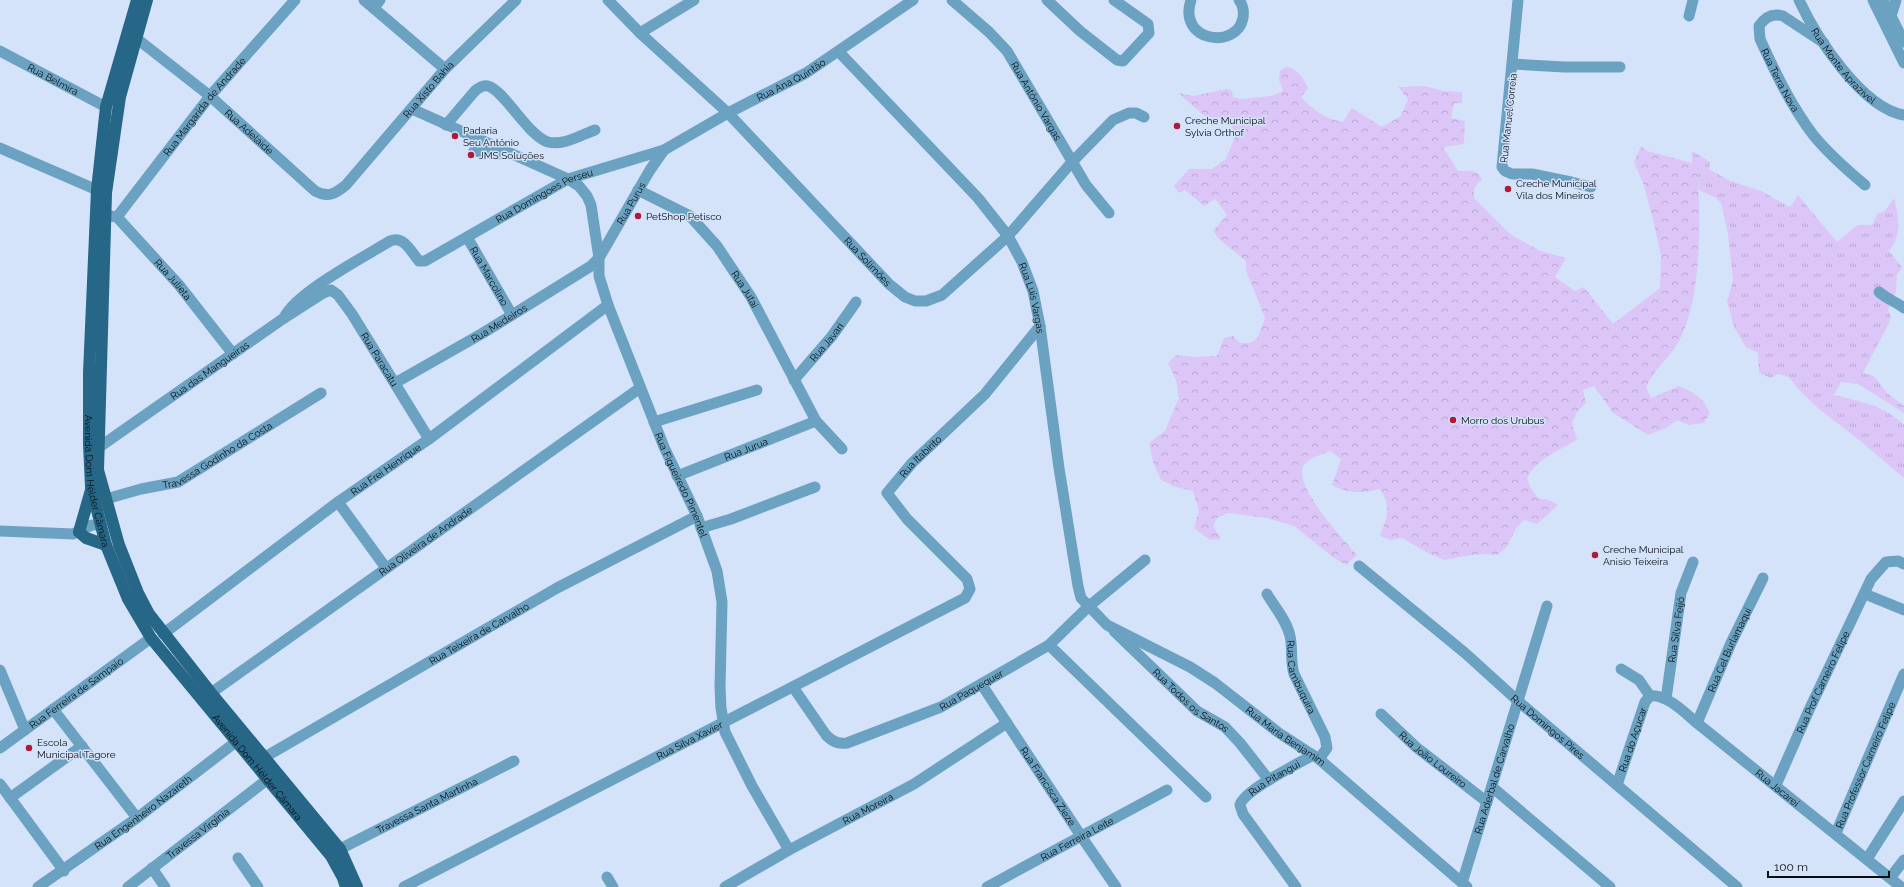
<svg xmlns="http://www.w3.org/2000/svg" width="1904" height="887" font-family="Raleway,sans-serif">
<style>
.grass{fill:url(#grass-tufts)}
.forest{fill:url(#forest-crowns)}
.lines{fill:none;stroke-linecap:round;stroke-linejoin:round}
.minor{stroke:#6ca2c1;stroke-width:11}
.major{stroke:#266687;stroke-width:12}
.poi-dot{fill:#ae1a3a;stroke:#d4e3fa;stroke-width:1.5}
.labels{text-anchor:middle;stroke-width:3;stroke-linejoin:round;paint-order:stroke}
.street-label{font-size:10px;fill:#090e15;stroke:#d4e3fa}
.poi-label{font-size:10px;fill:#090e15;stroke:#d4e3fa;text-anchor:start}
</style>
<defs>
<pattern id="grass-tufts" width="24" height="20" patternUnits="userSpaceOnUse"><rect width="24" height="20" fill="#dcc6f7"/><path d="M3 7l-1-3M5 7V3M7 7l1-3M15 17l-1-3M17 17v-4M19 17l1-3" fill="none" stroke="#bba9d3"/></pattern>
<pattern id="forest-crowns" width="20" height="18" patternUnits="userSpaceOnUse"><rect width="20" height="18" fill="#dcc6f7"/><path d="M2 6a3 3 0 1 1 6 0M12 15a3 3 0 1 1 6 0" fill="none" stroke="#bba9d3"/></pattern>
</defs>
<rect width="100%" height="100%" fill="#d4e3fa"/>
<path class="grass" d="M1692 151 1710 162 1709 169 1728 180 1761 191 1790 207 1798 195 1837 242 1858 225H1872L1878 213 1884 212 1894 198C1899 217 1902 235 1889 251L1902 267 1897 275 1896 291 1888 310 1891 317 1888 325 1863 373 1874 376 1887 393 1904 406V413L1858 384 1841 382 1834 395C1861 402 1882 404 1904 425V478L1858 439 1819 409 1800 391 1789 377 1778 374 1771 378 1759 373 1758 353 1746 347 1734 327 1727 301 1733 281 1728 234 1721 203 1716 198 1699 190 1698 174 1692 163Z"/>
<path class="forest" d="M1286 67C1298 68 1303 78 1308 88L1301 97C1313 110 1325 119 1343 122L1352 108 1382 127 1401 116 1408 99 1398 87 1425 86 1443 91 1462 92V103H1454L1451 118 1465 121 1464 144 1443 147 1458 171C1469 171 1478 169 1482 180 1475 185 1473 189 1474 198L1511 235 1541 251 1566 258 1555 277 1575 291 1584 287 1613 324 1660 288 1661 256 1653 219 1643 183 1634 162 1641 146 1647 151 1692 163 1698 174C1700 223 1702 292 1681 337 1673 356 1654 368 1646 387L1651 398 1679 386C1696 394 1703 397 1710 414L1703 423 1689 425 1677 420 1666 428 1648 435 1613 413 1594 386 1583 390 1586 403 1577 412 1572 424 1577 440C1558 451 1538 458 1527 478L1530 487 1538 498 1549 500 1558 505 1537 524 1524 520 1517 527 1506 548 1497 555 1487 554 1470 555 1444 560 1430 554 1402 538 1390 540 1380 536C1387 517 1392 507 1380 489 1362 493 1349 494 1332 485L1341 459 1330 451C1322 455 1308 457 1303 467 1294 487 1343 539 1357 555L1346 565 1334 558 1294 526 1267 518 1228 513 1217 518 1213 526 1221 539 1210 540 1194 528 1199 511 1193 491 1176 487 1161 480 1153 462 1149 443 1165 431 1179 398 1176 380 1168 363 1176 355 1194 357 1217 356 1224 338 1233 336 1240 343H1250L1257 339 1265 318 1246 270V261L1219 239 1213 231 1227 215 1215 199 1204 206 1185 190 1179 193 1174 186 1189 169H1212L1226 159 1235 136 1232 126 1225 118 1206 117 1178 93 1194 96 1227 89 1232 91 1233 97 1241 99 1271 96 1283 91 1279 80 1280 71Z"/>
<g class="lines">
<g class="minor">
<path d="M364 0 445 69"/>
<path id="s1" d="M608 0 640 33 728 113 889 284 905 297 915 301H926L942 295 1008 236 1072 162 1113 120 1129 113H1136L1144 117"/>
<path id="s2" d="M952 0 989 32 1007 51 1086 185 1109 213"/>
<path d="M1047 0 1080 31 1117 60 1123 61 1149 33 1148 24 1114 0"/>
<path d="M1191 0C1177 42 1237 50 1243 18 1244 11 1243 5 1239 0"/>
<path d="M1518 0 1502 167 1505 171 1512 174H1532L1571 182 1591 187"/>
<path id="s3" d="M1799 0C1816 37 1862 108 1904 115"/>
<path d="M1873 0 1904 63"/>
<path d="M1883 0 1904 42"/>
<path d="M374 8 380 0"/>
<path d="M1689 16 1693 0"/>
<path d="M1889 19 1891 16 1896 0"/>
<path d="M640 33 694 0"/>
<path id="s4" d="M136 38 210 96 315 191C328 198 335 194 346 185L445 69 516 0"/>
<path id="s5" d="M1824 43 1783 16C1773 13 1765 17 1759 26L1760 39C1775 72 1791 106 1814 136 1829 154 1847 170 1865 185"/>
<path id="s6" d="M0 51 106 107"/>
<path id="s7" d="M839 52 978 198 1008 236 1022 262 1033 291 1040 326 1059 468 1078 586 1081 598 1107 625 1190 667 1215 683 1279 733 1319 759 1467 887"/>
<path d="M1513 64 1564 67H1620"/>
<path id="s8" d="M412 109 568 179 579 186 587 196 591 205 599 258V276L608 305 664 447 697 516 717 571 722 602 720 687 721 708 725 732 752 786 789 850"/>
<path d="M446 125 474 92C478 88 482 85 488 86 504 90 528 136 548 142 563 146 581 135 595 130"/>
<path d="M0 148 104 193"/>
<path d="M474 151 502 154"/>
<path id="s9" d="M638 190 690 216 717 246 751 297 816 421 842 449"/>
<path id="s10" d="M110 216 117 217 179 285 233 354"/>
<path id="s11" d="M117 217 210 96 295 0"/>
<path id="s12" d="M467 237 512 315"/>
<path d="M1879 292C1887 299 1896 302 1904 308"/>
<path id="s13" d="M284 318C295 293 364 257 390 241 404 235 411 252 419 261H425L568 179 664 150 728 113 806 73 913 0"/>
<path id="s14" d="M794 380 832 336 856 302"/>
<path id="s15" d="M395 383 483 333 591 266 599 258 650 170 664 150"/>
<path d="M654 422 757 390"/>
<path id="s16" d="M98 448 284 318 323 293 331 290 338 295 352 314 429 439"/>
<path id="s17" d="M677 476 816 421"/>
<path id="s18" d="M106 499 141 489 178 482 321 393"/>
<path d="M338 502 386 568"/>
<path d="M701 528 731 519 815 487"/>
<path d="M0 531 73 534 92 525H101"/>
<path id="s19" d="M1359 566 1465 653 1518 701 1737 887"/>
<path id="s20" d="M1267 594C1274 606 1287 621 1290 636 1293 648 1290 661 1294 674L1325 737 1327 748 1319 759"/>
<path d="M1865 594 1904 610"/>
<path id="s21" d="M1114 631 1197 711 1225 727 1240 743 1269 780"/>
<path id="s22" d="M163 634 338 502 429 439 608 305"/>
<path d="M1049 645 1206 797"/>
<path d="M1621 669 1639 680 1650 696"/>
<path d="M0 670 25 730"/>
<path id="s23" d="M982 685 1081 836 1116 887"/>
<path id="s24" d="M793 687 826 735C833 742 838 744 847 743L941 707 1049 645 1088 607 1145 560"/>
<path id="s25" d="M211 693 640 388"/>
<path id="s26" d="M1650 696C1667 694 1685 713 1697 723L1901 887"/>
<path id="s27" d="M1666 699 1681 593 1693 562"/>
<path d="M53 709 137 818"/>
<path id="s28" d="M1381 714 1416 747 1487 802"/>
<path id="s29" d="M1697 723 1731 643 1763 578"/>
<path id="s30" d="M0 748 151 638"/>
<path id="s31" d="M265 757 557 588 697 516"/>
<path d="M0 784 64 871"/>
<path id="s32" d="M1617 785 1645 702 1650 696"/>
<path id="s33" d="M1776 785 1809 710 1871 579 1886 562 1898 561 1904 564"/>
<path d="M1492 787 1610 887"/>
<path d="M10 798 82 746"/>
<path id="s34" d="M1836 833 1904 674"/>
<path id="s35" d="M340 849 514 761"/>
<path d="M238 858 258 887"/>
<path d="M1867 859 1904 801"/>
<path d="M152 868 165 887"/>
<path d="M607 877 613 887"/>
<path d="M1890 878 1904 860"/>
<path id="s36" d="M1462 883 1547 606"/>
<path id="s37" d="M38 887 137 818 237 741 242 734"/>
<path id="s38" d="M128 887 268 779"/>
<path id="s39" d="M404 887 965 598 970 589 967 579 907 519 887 493 912 463 985 394 1040 326"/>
<path id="s40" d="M725 887 789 850 914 784 1007 723"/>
<path id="s41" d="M987 887 1167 790"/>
<path id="s42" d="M1296 887 1243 814 1240 805C1244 790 1298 764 1313 755"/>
</g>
<g class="major">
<path id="s43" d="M137 0 106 107 97 190 89 373V444L91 487 106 545 128 599 151 638 331 856 343 878 346 887"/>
<path d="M147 0 120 97 106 193 98 470 119 545 138 593 149 614 211 693 340 849 357 887"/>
<path d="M91 490 79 532 86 538 106 545"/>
</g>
</g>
<g class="poi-dot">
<circle cx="1177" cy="126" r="4"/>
<circle cx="455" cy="136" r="4"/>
<circle cx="471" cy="155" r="4"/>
<circle cx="1508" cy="189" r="4"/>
<circle cx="638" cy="216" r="4"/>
<circle cx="1453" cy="420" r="4"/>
<circle cx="1595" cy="555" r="4"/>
<circle cx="29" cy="748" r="4"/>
</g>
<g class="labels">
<g class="street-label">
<text dy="4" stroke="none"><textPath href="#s3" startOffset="80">Rua Monte Aprazível</textPath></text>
<text dy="4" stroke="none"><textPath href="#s6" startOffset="60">Rua Belmira</textPath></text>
<text dy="4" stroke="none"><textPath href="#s5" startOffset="136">Rua Terra Nova</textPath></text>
<text dy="4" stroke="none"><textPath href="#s13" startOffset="587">Rua Ana Quintão</textPath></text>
<text dy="4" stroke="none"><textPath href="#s4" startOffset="396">Rua Xisto Bahia</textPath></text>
<text dy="4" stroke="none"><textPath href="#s2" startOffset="133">Rua Antônio Vargas</textPath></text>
<text dy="4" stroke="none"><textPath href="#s11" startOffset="141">Rua Margarida de Andrade</textPath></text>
<text transform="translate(1508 118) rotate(-84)" y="4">Rua Manuel Correia</text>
<text dy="4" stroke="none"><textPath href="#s4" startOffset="147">Rua Adelaide</textPath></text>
<text dy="4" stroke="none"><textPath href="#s13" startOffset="313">Rua Domingoes Perseu</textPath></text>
<text dy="4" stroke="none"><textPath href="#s15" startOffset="303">Rua Purus</textPath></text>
<text dy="4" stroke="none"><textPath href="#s1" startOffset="369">Rua Solimões</textPath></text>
<text dy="4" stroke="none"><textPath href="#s12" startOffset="45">Rua Marcolino</textPath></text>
<text dy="4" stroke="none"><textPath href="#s10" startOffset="91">Rua Julieta</textPath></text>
<text dy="4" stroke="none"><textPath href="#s9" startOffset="150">Rua Jutai</textPath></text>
<text dy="4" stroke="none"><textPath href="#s7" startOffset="317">Rua Luis Vargas</textPath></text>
<text dy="4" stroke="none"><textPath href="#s15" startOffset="120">Rua Medeiros</textPath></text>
<text dy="4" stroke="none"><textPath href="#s14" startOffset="50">Rua Javari</textPath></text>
<text dy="4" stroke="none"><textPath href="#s16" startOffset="367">Rua Paracatu</textPath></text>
<text dy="4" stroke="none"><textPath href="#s16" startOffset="136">Rua das Mangueiras</textPath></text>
<text dy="4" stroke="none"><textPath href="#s17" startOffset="74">Rua Jurua</textPath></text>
<text dy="4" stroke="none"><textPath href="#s18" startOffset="121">Travessa Godinho da Costa</textPath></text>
<text dy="4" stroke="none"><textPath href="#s39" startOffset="819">Rua Itabirito</textPath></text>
<text dy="4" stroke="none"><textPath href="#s22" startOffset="277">Rua Frei Henrique</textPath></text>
<text dy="4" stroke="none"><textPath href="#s43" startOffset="487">Avenida Dom Hélder Câmara</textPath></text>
<text dy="4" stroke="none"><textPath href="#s8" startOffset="503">Rua Figueiredo Pimentel</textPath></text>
<text dy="4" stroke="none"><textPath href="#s25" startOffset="263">Rua Oliveira de Andrade</textPath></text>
<text dy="4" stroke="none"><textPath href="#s27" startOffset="70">Rua Silva Feijó</textPath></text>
<text dy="4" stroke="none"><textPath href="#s31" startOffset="247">Rua Teixeira de Carvalho</textPath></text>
<text dy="4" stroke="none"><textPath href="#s29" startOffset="80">Rua Cel Burlamaqui</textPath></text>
<text dy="4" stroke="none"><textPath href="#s20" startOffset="91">Rua Cambuquira</textPath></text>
<text dy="4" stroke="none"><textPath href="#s33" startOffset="113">Rua Prof Carneiro Felipe</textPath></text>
<text dy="4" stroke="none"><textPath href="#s24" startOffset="217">Rua Paquequer</textPath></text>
<text dy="4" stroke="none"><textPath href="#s30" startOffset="94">Rua Ferreira de Sampaio</textPath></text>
<text dy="4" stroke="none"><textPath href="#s21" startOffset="104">Rua Todos os Santos</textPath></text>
<text dy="4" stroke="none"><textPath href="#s19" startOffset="248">Rua Domingos Pires</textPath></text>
<text dy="4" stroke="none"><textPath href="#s7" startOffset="870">Rua Maria Benjamim</textPath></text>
<text dy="4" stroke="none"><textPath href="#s39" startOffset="321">Rua Silva Xavier</textPath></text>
<text dy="4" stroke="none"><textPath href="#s32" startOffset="48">Rua do Açucar</textPath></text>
<text dy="4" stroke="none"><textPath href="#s28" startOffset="69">Rua João Loureiro</textPath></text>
<text dy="4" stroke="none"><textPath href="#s34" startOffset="74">Rua Professor Carneiro Felipe</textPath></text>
<text dy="4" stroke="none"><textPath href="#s43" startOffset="823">Avenida Dom Hélder Câmara</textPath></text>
<text dy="4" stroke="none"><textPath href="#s42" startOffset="144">Rua Pitangui</textPath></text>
<text dy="4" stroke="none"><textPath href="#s36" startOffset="109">Rua Aderbal de Carvalho</textPath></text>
<text dy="4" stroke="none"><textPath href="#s23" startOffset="121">Rua Francisca Zieze</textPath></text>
<text dy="4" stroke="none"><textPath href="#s26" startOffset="159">Rua Jacareí</textPath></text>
<text dy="4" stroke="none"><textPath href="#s35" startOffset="97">Travessa Santa Martinha</textPath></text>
<text dy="4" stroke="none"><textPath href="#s40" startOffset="163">Rua Moreira</textPath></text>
<text dy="4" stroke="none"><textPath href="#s37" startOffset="129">Rua Engenheiro Nazareth</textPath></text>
<text dy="4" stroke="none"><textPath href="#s38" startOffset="88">Travessa Virginia</textPath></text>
<text dy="4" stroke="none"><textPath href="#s41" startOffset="102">Rua Ferreira Leite</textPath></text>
</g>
<g class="poi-label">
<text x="1185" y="124">Creche Municipal<tspan x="1185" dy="12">Sylvia Orthof</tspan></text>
<text x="463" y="134">Padaria<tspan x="463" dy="12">Seu Antônio</tspan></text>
<text x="479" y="159">JMS Soluções</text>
<text x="1516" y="187">Creche Municipal<tspan x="1516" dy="12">Vila dos Mineiros</tspan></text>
<text x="646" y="220">PetShop Petisco</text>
<text x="1461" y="424">Morro dos Urubus</text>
<text x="1603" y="553">Creche Municipal<tspan x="1603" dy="12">An¡sio Teixeira</tspan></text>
<text x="37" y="746">Escola<tspan x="37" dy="12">Municipal Tagore</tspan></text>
</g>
</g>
<path d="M1768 871v6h121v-6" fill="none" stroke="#090e15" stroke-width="2"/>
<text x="1774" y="871" font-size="12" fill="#090e15" stroke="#d4e3fa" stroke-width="3" paint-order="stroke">100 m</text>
</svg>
